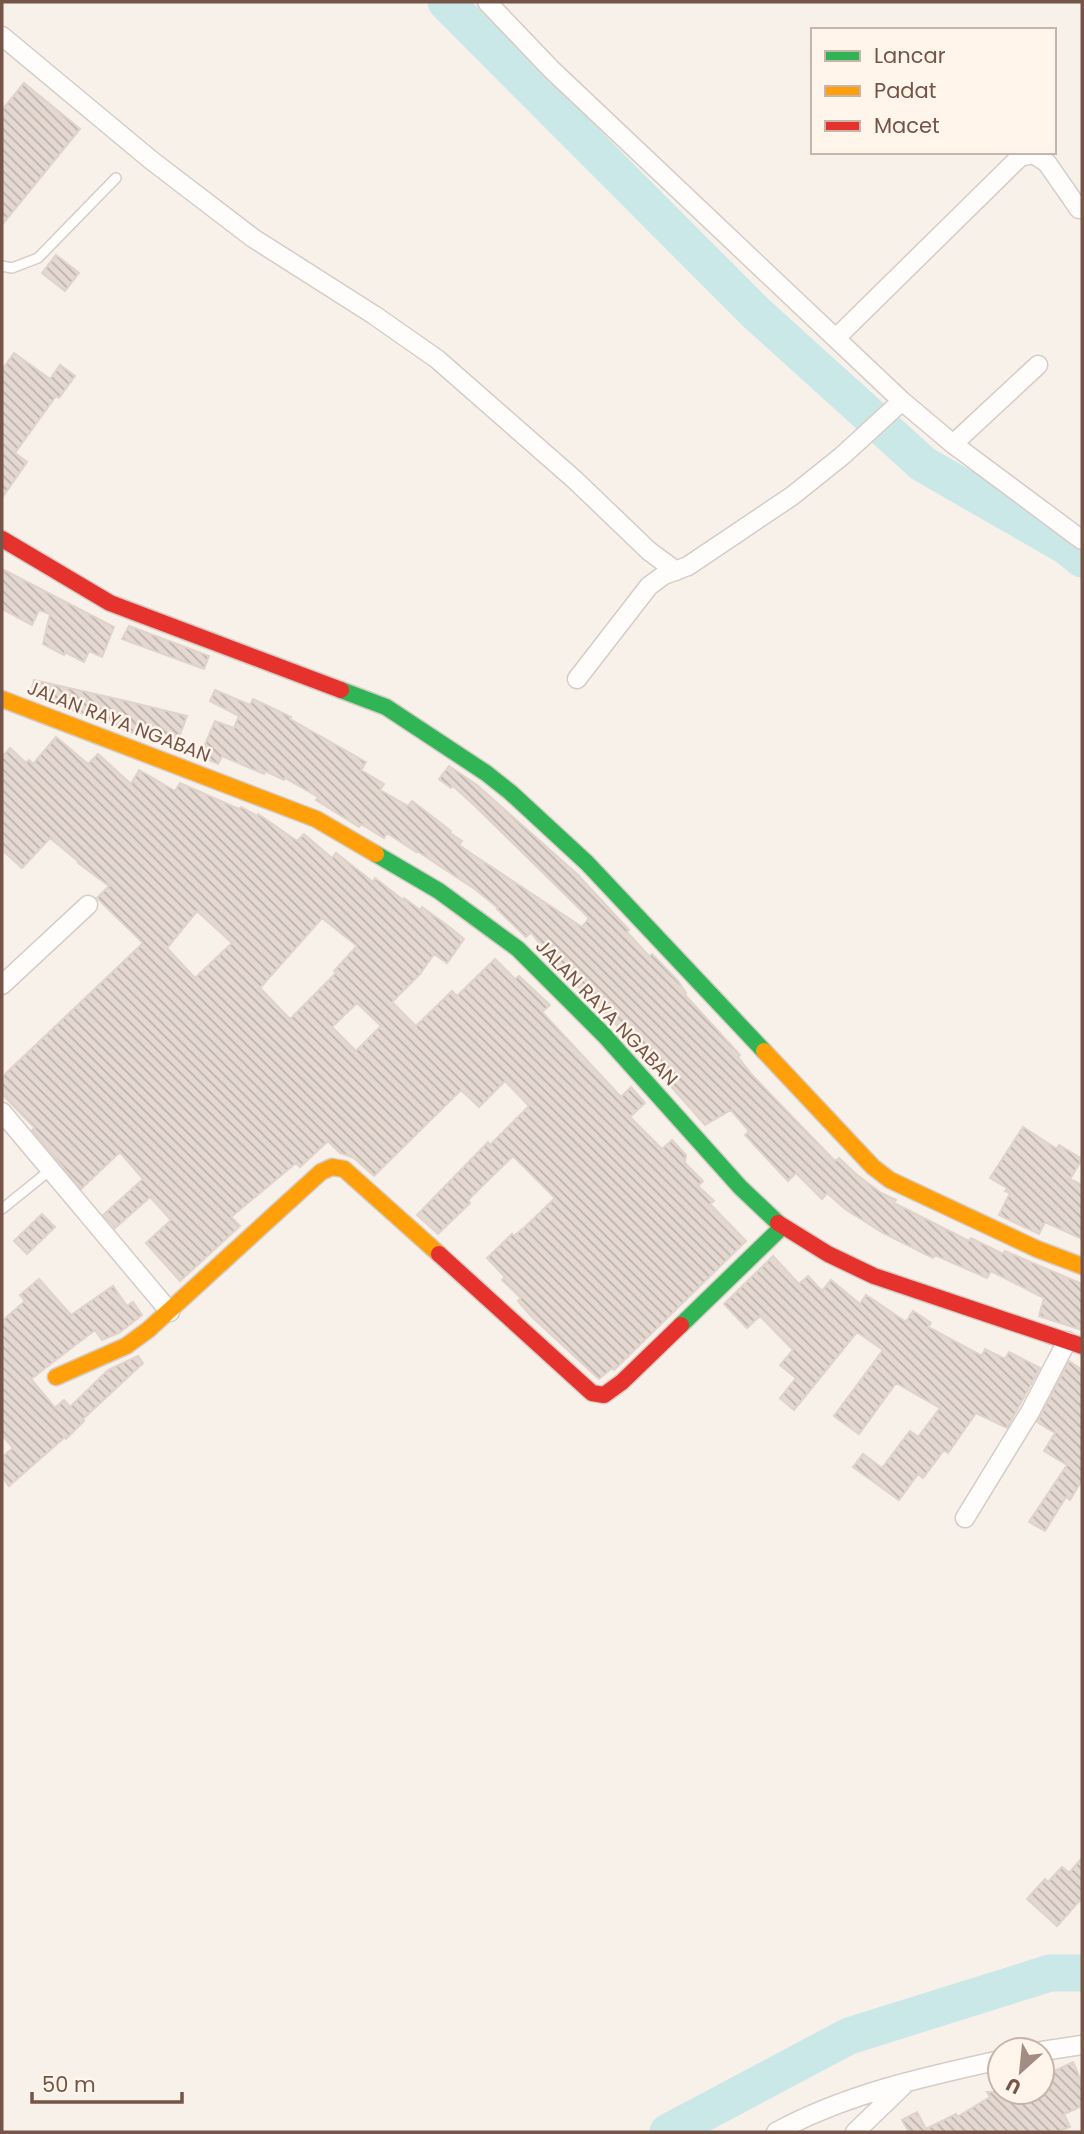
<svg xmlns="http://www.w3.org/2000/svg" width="1084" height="2134" font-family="Poppins,sans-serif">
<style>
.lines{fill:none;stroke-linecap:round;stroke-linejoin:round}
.river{stroke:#cbe8e8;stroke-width:37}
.building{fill:url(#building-back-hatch);stroke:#e0d3cc;stroke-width:2;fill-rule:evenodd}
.lane-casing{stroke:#d6ccc7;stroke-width:12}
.street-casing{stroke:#d6ccc7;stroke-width:21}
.fast-casing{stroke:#d6ccc6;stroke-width:19}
.slow-casing{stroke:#d6ccc6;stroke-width:19}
.jam-casing{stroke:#d6ccc6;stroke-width:19}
.lane{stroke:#fefdfc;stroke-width:9}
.street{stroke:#fefdfc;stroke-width:18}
.fast{stroke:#30b455;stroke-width:16}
.slow{stroke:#ff9f0a;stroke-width:16}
.jam{stroke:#e5322d;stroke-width:16}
.labels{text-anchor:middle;stroke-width:5;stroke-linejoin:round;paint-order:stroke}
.street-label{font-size:19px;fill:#765549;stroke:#fff5eb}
</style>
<defs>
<pattern id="building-back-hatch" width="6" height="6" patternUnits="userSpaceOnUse" patternTransform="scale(1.75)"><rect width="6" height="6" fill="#e4d8d1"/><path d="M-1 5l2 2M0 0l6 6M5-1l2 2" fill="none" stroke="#bdb2ac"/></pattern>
</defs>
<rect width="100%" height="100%" fill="#f7f1ea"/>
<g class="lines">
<path class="river" d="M446 2 755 312 923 464 1066 546 1082 559
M668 2132 849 2036 1050 1973H1082"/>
</g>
<path class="building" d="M24 83 80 129 2 225V110Z
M56 255 79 273 65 291 42 273Z
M14 353 50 379 60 365 75 376 59 398 56 396 15 453 27 462 2 498V370Z
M2 569 114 627 102 657 89 651 84 662 65 652 64 655 43 644 50 614 39 610 32 625 2 609Z
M129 626 209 656 204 669 122 639Z
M34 680 130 702 187 716 176 745 135 728 133 733 112 725 113 721 80 713 31 694Z
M215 690 250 705 253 699 291 717 290 719 366 762 361 770 384 784 380 790 408 806 412 801 451 831 450 833 462 841 459 845 472 854 582 927 589 918 475 806 453 786 451 788 439 779 449 766 477 785 577 874 629 930 627 932 649 956 652 954 678 981 686 993 685 995 740 1055 738 1057 752 1075 835 1161 839 1158 856 1174 881 1193 896 1200 894 1203 969 1241 971 1238 1003 1254 1005 1251 1082 1284V1330L1039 1316 1044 1298 991 1271 987 1278 935 1255 933 1258 883 1233 845 1209 827 1193 822 1199 796 1173 788 1181 745 1135 749 1131 731 1110 705 1125 614 1022 554 963 531 932 526 937 497 909 498 908 476 890 417 851 416 852 387 833 384 838 361 824 359 827 316 800 318 797 285 778 284 780 265 771 264 774 222 756 218 764 200 756 215 721 234 728 239 716 210 701Z
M56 737 88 764 98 754 131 784 139 770 175 791 180 783 239 809 241 807 257 816 258 814 297 841 304 834 332 858 336 853 373 882 375 878 403 900 404 898 420 910 422 907 452 929 464 939 447 963 434 954 420 974 392 1002 416 1026 452 991 457 996 495 959 515 979 519 976 550 1005 542 1012 621 1097 631 1087 645 1103 630 1117 662 1149 672 1140 686 1155 685 1163 703 1181 698 1186 714 1201 710 1204 746 1241 614 1370 612 1368 599 1379 531 1316 518 1301 521 1298 502 1280 505 1277 487 1258 512 1234 514 1236 526 1226 555 1198 513 1156 468 1200 470 1203 438 1234 417 1215 488 1142 490 1145 529 1106 505 1081 479 1107 461 1090 374 1176 354 1158 340 1153 328 1141 300 1167 296 1163 231 1217 240 1226 180 1281 146 1243 171 1220 150 1197 115 1228 103 1215 143 1179 120 1152 81 1189 32 1130 35 1128 2 1094V1077L143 943 97 898 109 886 78 863 79 862 50 838 22 868 2 850V757L10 748 26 763 29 760 33 764ZM197 911 232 943 195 978 167 948ZM322 918 357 946 334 971 336 973 290 1019 260 988ZM357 1003 381 1026 356 1051 332 1027Z
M1023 1127 1057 1149 1059 1145 1082 1159 1070 1179 1082 1185V1239L1045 1222 1039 1234 999 1215 1010 1193 1005 1191 1007 1188 990 1178Z
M42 1214 55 1227 27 1254 14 1241Z
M773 1256 799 1284 808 1276 822 1291 831 1280 860 1304 866 1295 906 1322 913 1311 931 1323 928 1327 982 1356 985 1349 1005 1359 1009 1352 1040 1368 1007 1428 976 1413 948 1453 944 1450 923 1478 918 1474 899 1500 871 1480 853 1467 863 1454 882 1468 910 1431 918 1437 940 1408 896 1383 859 1434 834 1416 883 1350 857 1332 794 1410 780 1398 796 1378 780 1365 793 1350 760 1316 747 1328 724 1304Z
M39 1279 71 1315 113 1286 127 1306 133 1302 142 1315 119 1333 102 1340 95 1330 31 1379 55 1408 64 1400 70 1407 108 1370 138 1356 143 1363 83 1419 84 1421 66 1439 65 1437 9 1486 2 1477V1457L13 1448 2 1435V1321L25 1301 20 1295Z
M1069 1361 1082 1370V1480L1070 1500 1066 1497 1045 1531 1029 1522 1067 1465 1044 1451 1055 1433 1037 1422Z
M1082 1858V1898L1057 1926 1027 1899 1045 1879 1048 1882 1062 1867 1069 1873Z
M1073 2062 1082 2083V2106L1064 2114 1070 2127 1056 2132H909L902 2120 917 2112 926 2129 956 2114 957 2117 990 2097 987 2092H1042V2077Z"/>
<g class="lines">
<g class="lane-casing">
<path id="lane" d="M2 266 12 268 38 258 116 178
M2 1209 49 1171"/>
</g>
<g class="street-casing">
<path id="street" d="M487 2 552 70 902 401 953 444 1082 540
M2 36 151 160 253 238 374 315 437 359 575 480 649 551 676 571
M836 338 1020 157 1033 154 1047 163 1079 209
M953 444 1038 365
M577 679 649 586 664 575 688 566 792 496 842 456 902 401
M2 985 88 905
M2 1112 170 1312
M965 1518 1030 1412 1067 1341
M1042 2051 1082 2045
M776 2132C846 2094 923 2077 1000 2060
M855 2132 904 2085"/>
</g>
<g class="fast-casing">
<path id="fast" d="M341 690 386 707 486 773 510 792 587 863 764 1051
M376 854 439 891 518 949 604 1035 740 1187 778 1223
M681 1325 782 1227"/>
</g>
<g class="slow-casing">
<path id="slow" d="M2 699 316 819 376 854
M764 1051 873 1167 890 1180 1037 1249 1082 1266
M56 1377 126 1346 148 1330 321 1172 332 1167 344 1169 439 1254"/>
</g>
<g class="jam-casing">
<path id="jam" d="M2 539 110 603 341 690
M778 1223 828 1254 874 1276 1082 1346
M439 1254 592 1393 604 1395 622 1382 681 1325"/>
</g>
<use href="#lane" class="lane"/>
<use href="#street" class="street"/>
<use href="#fast" class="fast"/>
<use href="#slow" class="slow"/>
<use href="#jam" class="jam"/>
</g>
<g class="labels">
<g class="street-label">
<text transform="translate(119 721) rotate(21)" y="7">JALAN RAYA NGABAN</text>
<text transform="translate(607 1012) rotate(46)" y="7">JALAN RAYA NGABAN</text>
</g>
</g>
<rect width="1084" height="2134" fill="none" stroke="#765549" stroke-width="7"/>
<rect x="811" y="28" width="245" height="126" fill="#fff5eb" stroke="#c8b5aa" stroke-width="2"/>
<rect x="825" y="51" width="35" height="10" fill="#30b455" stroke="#c8b5aa" stroke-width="2"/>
<text x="874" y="63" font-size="21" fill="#765549">Lancar</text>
<rect x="825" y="86" width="35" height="10" fill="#ff9f0a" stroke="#c8b5aa" stroke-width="2"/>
<text x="874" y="98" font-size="21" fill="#765549">Padat</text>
<rect x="825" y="121" width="35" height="10" fill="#e5322d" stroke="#c8b5aa" stroke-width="2"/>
<text x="874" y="133" font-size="21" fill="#765549">Macet</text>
<g transform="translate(1021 2071) rotate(207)"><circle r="33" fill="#fff5eb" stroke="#c8b5aa" stroke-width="2"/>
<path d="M0-5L12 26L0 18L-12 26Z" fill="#a38c81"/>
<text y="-10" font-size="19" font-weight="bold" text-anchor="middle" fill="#765549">U</text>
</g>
<path d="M32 2092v10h150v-10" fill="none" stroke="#765549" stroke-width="3.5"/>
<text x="42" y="2092" font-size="21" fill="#765549" stroke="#fff5eb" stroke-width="5" paint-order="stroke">50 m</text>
</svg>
